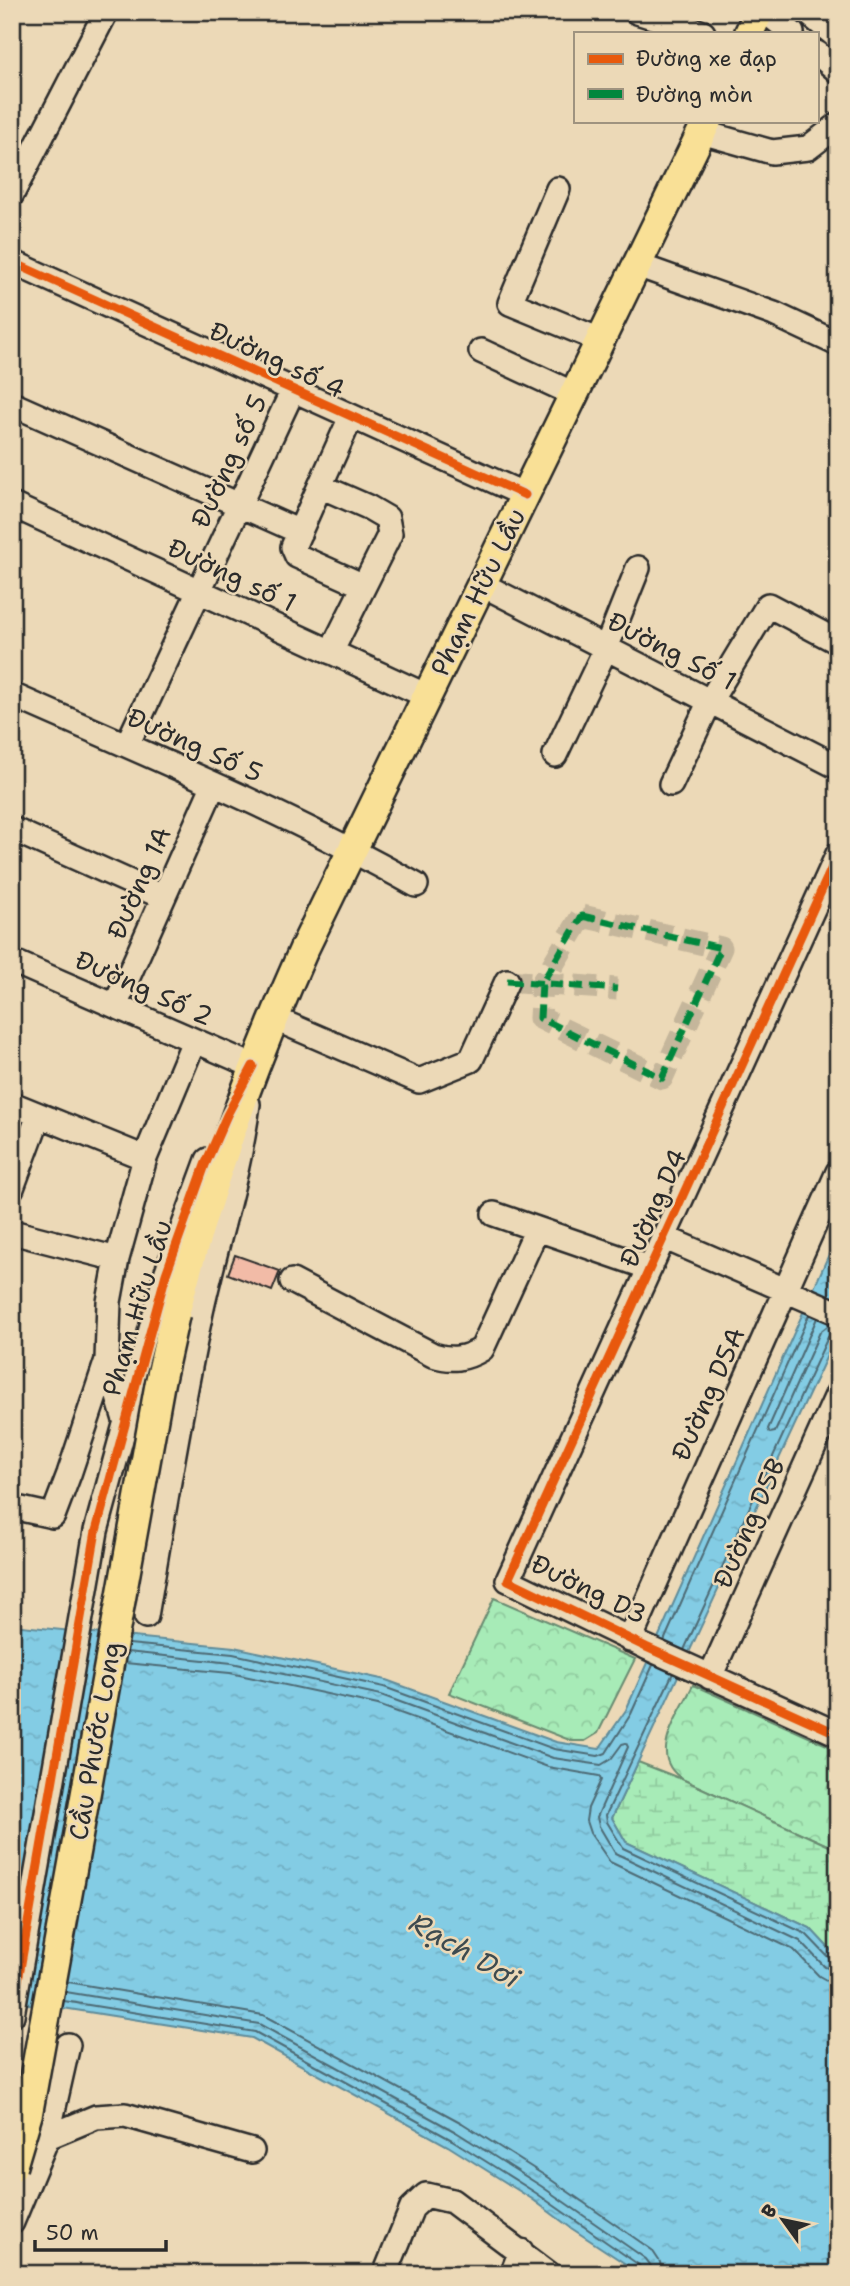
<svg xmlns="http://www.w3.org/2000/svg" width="850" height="2286" font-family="'Shantell Sans',sans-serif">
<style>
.forest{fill:url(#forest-crowns);stroke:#698b71;stroke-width:2}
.wetland{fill:url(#wetland-marsh);stroke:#698b71;stroke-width:2}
.water{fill:url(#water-ripples);stroke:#608c9a;stroke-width:2}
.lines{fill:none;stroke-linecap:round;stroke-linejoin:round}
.shore{stroke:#4e6b75;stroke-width:2}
.building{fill:#f2bba7;stroke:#2b2b2b;stroke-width:2}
.minor-tunnel{stroke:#c5b69b;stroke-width:23;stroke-dasharray:23 11;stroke-linecap:butt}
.minor-casing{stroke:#2b2b2b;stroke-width:28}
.major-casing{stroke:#2b2b2b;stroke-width:33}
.minor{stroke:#ecd9b7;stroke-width:23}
.major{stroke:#f9e096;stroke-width:28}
.major-bridge-casing{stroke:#2b2b2b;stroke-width:33;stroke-linecap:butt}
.major-bridge{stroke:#f9e096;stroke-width:28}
.quiet{stroke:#00873e;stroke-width:7;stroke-dasharray:14 7;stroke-linecap:butt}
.cycleway-casing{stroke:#ecd9b7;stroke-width:13}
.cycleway{stroke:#e8590c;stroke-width:9}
.labels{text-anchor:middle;stroke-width:5;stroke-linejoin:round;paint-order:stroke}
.street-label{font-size:26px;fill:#2b2b2b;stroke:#ecd9b7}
.water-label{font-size:28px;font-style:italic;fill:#3d4b50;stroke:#ecd9b7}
</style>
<defs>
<pattern id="forest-crowns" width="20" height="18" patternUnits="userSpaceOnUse" patternTransform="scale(1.75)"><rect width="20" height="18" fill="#a7ebb7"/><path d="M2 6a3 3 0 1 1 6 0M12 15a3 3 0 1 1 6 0" fill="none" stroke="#90ca9e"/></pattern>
<pattern id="wetland-marsh" width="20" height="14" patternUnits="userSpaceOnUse" patternTransform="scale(1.75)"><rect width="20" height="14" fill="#a7ebb7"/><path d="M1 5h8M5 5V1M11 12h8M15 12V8" fill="none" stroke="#90ca9e"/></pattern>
<pattern id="water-ripples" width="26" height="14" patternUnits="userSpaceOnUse" patternTransform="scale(1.75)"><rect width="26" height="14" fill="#83cce4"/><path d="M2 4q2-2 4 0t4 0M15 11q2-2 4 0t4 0" fill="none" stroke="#71afc4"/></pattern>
</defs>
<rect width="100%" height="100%" fill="#ecd9b7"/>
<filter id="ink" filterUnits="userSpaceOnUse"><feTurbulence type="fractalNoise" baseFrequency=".0143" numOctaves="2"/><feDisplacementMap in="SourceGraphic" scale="14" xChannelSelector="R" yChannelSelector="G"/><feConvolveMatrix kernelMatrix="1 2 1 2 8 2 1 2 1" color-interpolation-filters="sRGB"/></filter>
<g filter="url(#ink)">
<path class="forest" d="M494 1598 635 1659 598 1733 585 1741H572L449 1693Z
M693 1685 838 1750V1850L684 1780C645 1757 679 1716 693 1685Z"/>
<path class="wetland" d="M638 1762 684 1780 838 1850V1958L810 1928 626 1842 612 1818Z"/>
<path class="water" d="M838 1234V1332L612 1818 626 1842 810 1928 838 1958V2274H641L571 2228 532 2199 448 2146 252 2038 44 2005 12 2003V1625L234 1647 386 1680 556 1742 599 1749 626 1710Z"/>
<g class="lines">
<path class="shore" d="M817 1318 768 1429 770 1433 775 1432 820 1332 830 1324
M664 1641 809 1315
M129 1644 233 1654 384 1687 554 1749 598 1756 606 1753 631 1714 653 1665
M684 1650 828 1337 832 1333 838 1332
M127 1652 232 1663 381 1695 553 1758 601 1765 611 1759 622 1744 626 1743 628 1747 597 1817 599 1826 615 1853 800 1941 825 1967 838 1971
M125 1663 230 1673 378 1705 548 1767 599 1776 601 1780 588 1808 586 1821 590 1833 610 1862 794 1950 819 1976 828 1981 838 1982
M673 1673 606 1815 607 1822 623 1848 806 1934 831 1960 838 1962
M68 1982 263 2015 462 2123 547 2177 652 2250 660 2262 662 2274
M66 1992 259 2024 456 2132 541 2186 646 2259 651 2266 652 2274
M64 2001 255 2032 452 2140 536 2193 639 2265 643 2274"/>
</g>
<path class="building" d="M235 1255 280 1271 272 1291 228 1274Z"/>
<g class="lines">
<path class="minor-tunnel" d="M582 916 721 948 662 1078 540 1018 542 983Z
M507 981 617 989"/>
<g class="minor-casing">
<path id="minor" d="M637 12 703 33
M766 12 792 33
M807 12 838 38
M817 53 838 71
M701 132 772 152 808 148 838 125
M558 189 510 303 600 340
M12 194 106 12
M12 262 525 495
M637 265 774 314 838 344
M481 351 574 394
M12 404 300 532
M320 486 293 547 297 556 364 586
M12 505 427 696
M481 584 838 767
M331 652 390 534 387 518 368 507 320 486 351 417
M12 695C148 755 286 812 416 885
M127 745 293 390
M555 755 606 648 638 568
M671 784 710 701 768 605 838 642
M12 829 163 897
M838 854 508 1580 646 1647 838 1734
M12 961 253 1066
M115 1006 214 784
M273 1018 419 1081 471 1060 507 981
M12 1104 145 1158
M12 1188 39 1115
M494 1214 650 1268
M12 1232 117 1259
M663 1237 838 1313
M292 1281 433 1355C452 1361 465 1359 482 1349L537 1229
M125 1420 107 1360 109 1302 117 1259 145 1158 194 1041
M12 1507 53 1516 69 1474 107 1360
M146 1616C163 1517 179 1416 200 1317 215 1246 239 1176 248 1104
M630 1640 838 1172
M710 1677 838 1393
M12 2015 96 1531 166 1274 208 1160
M12 2152 96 2117 125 2115 252 2151
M12 2222 47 2138 68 2045
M385 2274 412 2208 426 2195 452 2201 549 2274
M512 2274 521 2251"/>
</g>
<g class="major-casing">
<path id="major" d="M749 33 759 12
M175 1314C208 1186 250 1070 304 949L707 121"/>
</g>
<use href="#minor" class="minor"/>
<use href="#major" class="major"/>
<g class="major-bridge-casing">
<path id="major-bridge" d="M12 2167 28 2113 160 1382 175 1314"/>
</g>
<use href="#major-bridge" class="major-bridge"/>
<path class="quiet" d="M582 916 721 948 662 1078 540 1018 542 983Z
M507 981 617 989"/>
<g class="cycleway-casing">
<path id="cycleway" d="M12 262 525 495
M838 854 508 1580 646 1647 838 1734
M12 2015 96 1531 166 1274 205 1165 227 1115 253 1066"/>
</g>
<use href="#cycleway" class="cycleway"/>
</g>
</g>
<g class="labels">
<g class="street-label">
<text transform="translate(277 360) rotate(25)" y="9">Đường số 4</text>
<text transform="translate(229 461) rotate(-65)" y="9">Đường số 5</text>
<text transform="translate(232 575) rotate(25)" y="9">Đường số 1</text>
<text transform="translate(478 592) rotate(-64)" y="9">Phạm Hữu Lầu</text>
<text transform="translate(672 651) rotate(27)" y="9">Đường Số 1</text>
<text transform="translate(195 745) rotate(24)" y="9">Đường Số 5</text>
<text transform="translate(139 883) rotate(-66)" y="9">Đường 1A</text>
<text transform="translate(144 988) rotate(24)" y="9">Đường Số 2</text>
<text transform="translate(653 1208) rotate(-66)" y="9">Đường D4</text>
<text transform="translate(137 1308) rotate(-73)" y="9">Phạm Hữu Lầu</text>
<text transform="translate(708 1394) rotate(-66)" y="9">Đường D5A</text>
<text transform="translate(749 1523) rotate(-66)" y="9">Đường D5B</text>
<text transform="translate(589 1589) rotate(26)" y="9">Đường D3</text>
<text transform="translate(95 1741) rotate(-80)" y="9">Cầu Phước Long</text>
</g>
<g class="water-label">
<text transform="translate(465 1950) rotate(30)" y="10">Rạch Dơi</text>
</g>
</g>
<rect width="850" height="2286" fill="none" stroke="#ecd9b7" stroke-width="42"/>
<rect x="21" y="21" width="808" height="2244" fill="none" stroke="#2b2b2b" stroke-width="2.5" filter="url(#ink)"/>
<rect x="574" y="32" width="245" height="91" fill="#ecd9b7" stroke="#9f937f" stroke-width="2"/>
<rect x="588" y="54" width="35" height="10" fill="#e8590c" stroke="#9f937f" stroke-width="2"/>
<text x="636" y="66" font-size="21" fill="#2b2b2b">Đường xe đạp</text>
<rect x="588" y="89" width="35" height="10" fill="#00873e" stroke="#9f937f" stroke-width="2"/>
<text x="636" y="102" font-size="21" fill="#2b2b2b">Đường mòn</text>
<g transform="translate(783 2220) rotate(303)" stroke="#ecd9b7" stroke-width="5" paint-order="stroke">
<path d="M0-5L12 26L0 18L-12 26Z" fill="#2b2b2b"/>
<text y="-10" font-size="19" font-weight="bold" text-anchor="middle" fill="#2b2b2b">B</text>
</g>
<path d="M35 2240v10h131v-10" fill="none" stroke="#2b2b2b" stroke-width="3.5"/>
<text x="46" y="2240" font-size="21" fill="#2b2b2b" stroke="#ecd9b7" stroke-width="5" paint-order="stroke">50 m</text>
</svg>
